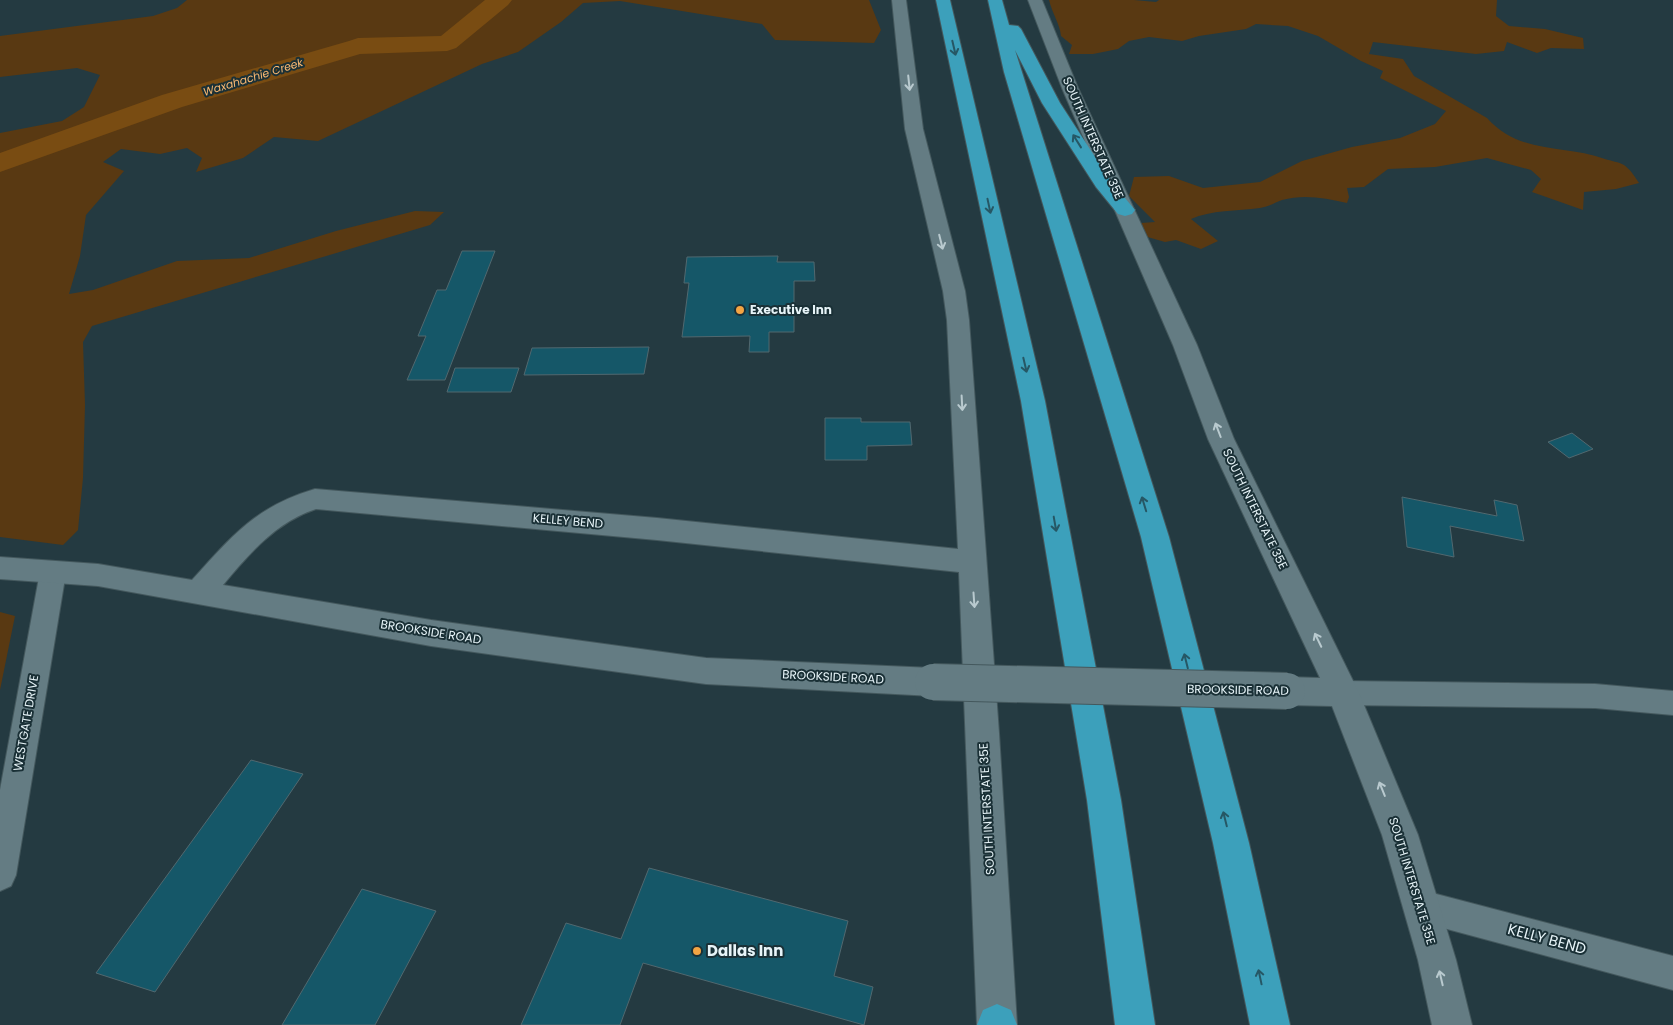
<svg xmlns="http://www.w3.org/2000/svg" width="1673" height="1025" font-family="Poppins,sans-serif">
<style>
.green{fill:#593912}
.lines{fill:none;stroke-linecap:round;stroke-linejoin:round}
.river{fill:#794c12;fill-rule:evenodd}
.building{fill:#155768;stroke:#51686f}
.street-casing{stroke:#44585d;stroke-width:2}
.secondary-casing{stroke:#44585d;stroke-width:2}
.highway-casing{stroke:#44585d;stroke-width:2}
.street{fill:#647c83;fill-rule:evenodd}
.secondary{fill:#647c83;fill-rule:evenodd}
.highway{fill:#3ca0bb;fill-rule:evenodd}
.secondary-bridge-casing{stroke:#44585d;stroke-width:38;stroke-linecap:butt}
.secondary-bridge{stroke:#647c83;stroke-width:36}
.oneway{stroke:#265765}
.oneway2{stroke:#b9cacf}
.poi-dot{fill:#f3a443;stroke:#1a3036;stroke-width:2}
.labels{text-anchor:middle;stroke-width:4;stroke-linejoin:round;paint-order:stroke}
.far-water-label{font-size:11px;font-style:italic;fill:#fab972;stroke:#1a3036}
.street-label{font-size:12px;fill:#e7f4f8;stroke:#1a3036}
.poi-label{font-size:12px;font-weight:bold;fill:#e7f4f8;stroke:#1a3036;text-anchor:start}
.near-street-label{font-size:15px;fill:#e7f4f8;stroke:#1a3036}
.near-poi-label{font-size:15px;font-weight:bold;fill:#e7f4f8;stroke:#1a3036;text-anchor:start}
</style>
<rect width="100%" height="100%" fill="#243a41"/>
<path class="green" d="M187 0H869L881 30 874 43 775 40 762 24 620 1 583 3 561 22 518 52 482 64 318 141 274 137 243 158 196 172 202 158 187 148 160 154 121 149 103 162 124 171 86 215 80 256 69 294 93 290 177 261 249 258 336 231 415 211 444 212 430 225 92 326 83 342 85 405 83 478 78 530 63 545 0 537V133L62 121 84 107 100 75 77 68 0 77V36L153 16 177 8Z
M1049 0H1134L1156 2 1159 0H1497L1496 16 1509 26 1545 29 1583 38 1584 49 1551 48 1537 53 1507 42 1504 51 1476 54 1373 42 1369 54 1403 59 1414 76 1487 118C1520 155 1563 144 1605 159 1611 161 1619 162 1624 165 1630 169 1635 177 1639 183L1616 189 1584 192 1583 210 1532 192 1541 179 1531 170 1487 158 1435 167 1388 169 1364 187 1347 188 1349 197 1347 203C1325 198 1304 194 1282 200 1274 203 1268 207 1260 208 1237 211 1211 210 1191 219L1218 241 1201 249 1176 240 1165 242 1144 236 1141 223 1155 222 1129 196 1134 177 1169 176 1203 188 1260 182 1302 161 1352 147 1400 138 1435 124 1446 111 1380 78 1383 71 1361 61 1318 36 1288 26 1256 24 1246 29 1199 36 1182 41 1149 37 1129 41 1118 49 1093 54H1069L1072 45 1061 36C1060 24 1052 13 1049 0Z
M0 612 15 616 0 690Z"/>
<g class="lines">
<path class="river" d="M485 0H512L508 5 456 48 447 51 360 54 182 107 0 172V153L162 95 349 41 358 38 441 36Z"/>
</g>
<path class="building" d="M462 251H495L445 380H407L426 336H418L437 290H446Z
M778 256 777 262H814L815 281H794V332H769V352H749L750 336 682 337 689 283H684L687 257Z
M649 347 644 374 524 375 532 348Z
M455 368H519L511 392H447Z
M825 418H861V422H910L912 445 867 446V460H825Z
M1572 433 1593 449 1569 458 1548 442Z
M1402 497 1497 516 1494 500 1517 505 1524 541 1450 526 1454 557 1407 547Z
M251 760 303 774 155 992 96 973Z
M649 868 848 921 834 976 873 987 864 1025 643 963 620 1025H521L566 923 621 939Z
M362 889 436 911 375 1025H282Z"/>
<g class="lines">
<g class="street-casing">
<path id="street" d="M53 562 62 565 66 572 16 875 11 886 0 891V790L40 572 44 565Z
M1343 681 1595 684 1673 691V715L1595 708 1343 705 1333 701 1329 693 1333 685Z
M1421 890 1673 956V990L1421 922 1410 917 1405 906 1410 895Z"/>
</g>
<g class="secondary-casing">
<path id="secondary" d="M892 0H906L923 129 965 291 969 320 999 733 1017 1025H977L959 572 657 540 316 509C276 522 249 554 223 585L431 620 706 658 933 668 944 672 949 682 944 692 933 696 706 684 431 646 98 586 0 579V557L98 564 192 580C233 535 255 507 315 489L657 518 958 549 947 320 943 291 905 129Z
M1028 0H1042L1078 88 1197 345 1234 439 1359 693 1418 835 1456 960 1472 1025H1432L1418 960 1382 835 1332 706 1287 705 1276 701 1271 691 1276 681 1287 677 1320 678 1208 439 1173 345 1062 88Z"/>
</g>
<g class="highway-casing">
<path id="highway" d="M936 0H950L1045 401 1121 800 1155 1025H1115L1087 800 1021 401Z
M988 0H1002L1009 25 1018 26 1021 29 1060 103 1110 180 1135 210 1132 214 1125 216 1118 214 1096 187 1042 103 1015 50 1169 537 1249 843 1290 1025H1250L1213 843 1141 537 1004 72Z
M997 1004 1011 1010 1017 1025H977L983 1010Z"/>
</g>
<use href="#street" class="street"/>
<use href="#secondary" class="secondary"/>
<use href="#highway" class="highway"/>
<g class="secondary-bridge-casing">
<path id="secondary-bridge" d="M933 682 1287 691"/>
</g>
<use href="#secondary-bridge" class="secondary-bridge"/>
</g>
<defs><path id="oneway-shaft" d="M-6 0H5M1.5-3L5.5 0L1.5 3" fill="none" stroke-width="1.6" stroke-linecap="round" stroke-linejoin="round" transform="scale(1.25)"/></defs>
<g class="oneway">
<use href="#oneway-shaft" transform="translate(954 48) rotate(77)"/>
<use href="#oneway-shaft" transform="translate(1077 141) rotate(-122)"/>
<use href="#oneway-shaft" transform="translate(989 206) rotate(78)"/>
<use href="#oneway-shaft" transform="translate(1025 365) rotate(77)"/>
<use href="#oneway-shaft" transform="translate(1144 504) rotate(-107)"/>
<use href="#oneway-shaft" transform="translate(1055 524) rotate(80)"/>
<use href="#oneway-shaft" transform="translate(1186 661) rotate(-104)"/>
<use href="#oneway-shaft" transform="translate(1225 819) rotate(-104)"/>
<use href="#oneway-shaft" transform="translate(1260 977) rotate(-102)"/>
</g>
<g class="oneway2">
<use href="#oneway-shaft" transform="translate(909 83) rotate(84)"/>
<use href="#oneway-shaft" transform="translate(941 242) rotate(76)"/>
<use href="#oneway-shaft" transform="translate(962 403) rotate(87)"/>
<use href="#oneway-shaft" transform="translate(1218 430) rotate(-111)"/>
<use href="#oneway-shaft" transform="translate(974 600) rotate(86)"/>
<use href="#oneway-shaft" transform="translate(1318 640) rotate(-116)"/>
<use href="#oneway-shaft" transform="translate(1382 789) rotate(-112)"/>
<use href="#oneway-shaft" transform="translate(1441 978) rotate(-103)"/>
</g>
<g class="poi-dot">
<circle cx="740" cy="310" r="5"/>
<circle cx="697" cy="951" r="5"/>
</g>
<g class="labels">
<g class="far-water-label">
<text transform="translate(253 77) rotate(-17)" y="4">Waxahachie Creek</text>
</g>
<g class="street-label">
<text transform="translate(1093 138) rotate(66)" y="4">SOUTH INTERSTATE 35E</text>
<text transform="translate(1255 509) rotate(64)" y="4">SOUTH INTERSTATE 35E</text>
<text transform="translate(568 521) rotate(5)" y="4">KELLEY BEND</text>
<text transform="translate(431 632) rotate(9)" y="4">BROOKSIDE ROAD</text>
<text transform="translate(833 677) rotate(3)" y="4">BROOKSIDE ROAD</text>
<text transform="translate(1238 690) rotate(1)" y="4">BROOKSIDE ROAD</text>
<text transform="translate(26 723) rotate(-80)" y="4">WESTGATE DRIVE</text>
<text transform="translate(987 809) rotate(-93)" y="4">SOUTH INTERSTATE 35E</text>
<text transform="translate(1412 881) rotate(73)" y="4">SOUTH INTERSTATE 35E</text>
</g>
<g class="poi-label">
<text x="750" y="314">Executive Inn</text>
</g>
<g class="near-street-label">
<text transform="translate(1547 939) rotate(15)" y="5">KELLY BEND</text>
</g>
<g class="near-poi-label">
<text x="707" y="956">Dallas Inn</text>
</g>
</g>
</svg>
